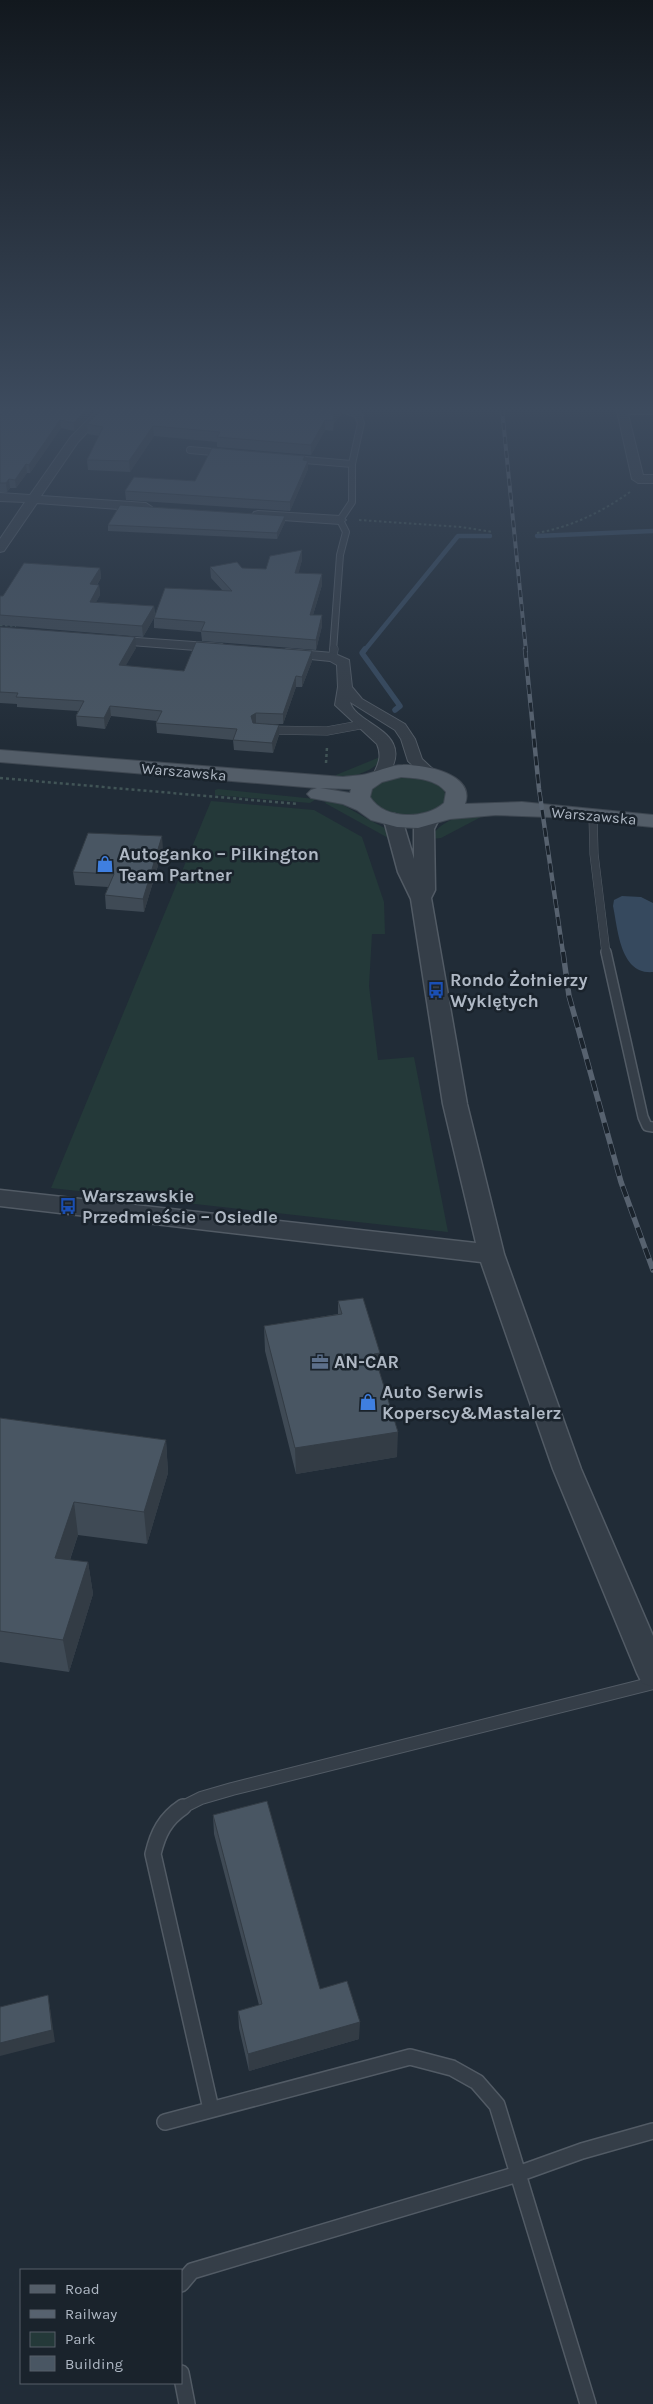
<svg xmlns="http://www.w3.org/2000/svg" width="653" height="2404" font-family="Karla,sans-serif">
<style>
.green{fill:#243939}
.water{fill:#36495e}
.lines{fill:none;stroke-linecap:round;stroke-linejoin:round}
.stream-far1{stroke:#36495e;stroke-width:4.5}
.stream{stroke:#36495e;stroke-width:5.5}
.service-far4-casing{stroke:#525b65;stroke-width:8}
.service-far3-casing{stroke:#525b65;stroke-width:9}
.service-far2-casing{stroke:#525b65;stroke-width:12}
.service-far1-casing{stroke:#525b65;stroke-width:14}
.service-casing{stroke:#525b65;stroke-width:18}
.minor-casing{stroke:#525b65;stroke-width:2}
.tertiary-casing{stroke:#525b65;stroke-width:3}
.primary-casing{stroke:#3e4751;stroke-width:2}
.path-far1{stroke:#415456;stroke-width:2;stroke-dasharray:2.5 2.5;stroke-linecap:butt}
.path{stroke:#415456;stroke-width:2.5;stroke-dasharray:3 3;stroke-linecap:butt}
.service-far4{stroke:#353e48;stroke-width:6}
.service-far3{stroke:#353e48;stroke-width:8}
.service-far2{stroke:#353e48;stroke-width:9}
.service-far1{stroke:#353e48;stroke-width:12}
.service{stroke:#353e48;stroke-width:15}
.minor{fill:#353e48;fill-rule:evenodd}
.tertiary{fill:#353e48;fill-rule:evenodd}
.primary{fill:#535d68;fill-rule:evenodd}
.rail-far2-casing{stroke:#57626f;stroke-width:4}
.rail-far1-casing{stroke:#57626f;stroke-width:4.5}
.rail-casing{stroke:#57626f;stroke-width:5.5}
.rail-far2{stroke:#1a232c;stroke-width:2.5;stroke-dasharray:7;stroke-linecap:butt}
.rail-far1{stroke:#1a232c;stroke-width:3;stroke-dasharray:9;stroke-linecap:butt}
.rail{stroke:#1a232c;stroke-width:4;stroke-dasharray:11;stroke-linecap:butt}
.wall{fill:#3f4a55}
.shaded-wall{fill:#333c45}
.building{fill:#495663;stroke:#333c45}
.labels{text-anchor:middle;stroke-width:5;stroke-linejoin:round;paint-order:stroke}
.far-street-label{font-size:15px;fill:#afb8c4;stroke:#1a232c}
.poi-label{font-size:18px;font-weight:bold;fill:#afb8c4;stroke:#1a232c;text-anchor:start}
</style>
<rect width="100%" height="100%" fill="#212c37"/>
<path class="green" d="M380 757V762C367 774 351 777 335 778L336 775Z
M395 776C411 777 450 776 445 801 436 816 407 820 391 814 384 812 376 806 370 802L369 791 378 782Z
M218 789 316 799 310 803 215 795V790Z
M327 800C344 803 349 809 364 817 372 822 381 825 389 831L390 839 325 803Z
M211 801 314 810 362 837 384 902 385 934H372L369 986 378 1060 414 1057 448 1232 51 1188Z
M482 812 481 817 441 838 431 839C438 820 464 815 482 812Z"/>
<path class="water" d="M622 896 641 897 653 903V972C620 975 618 929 613 906L614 900Z"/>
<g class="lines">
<path class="stream-far1" d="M537 536 653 531
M364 651 458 536H490"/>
<path class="stream" d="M365 649 362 653 400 706 395 710"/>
<g class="service-far4-casing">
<path id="service-far4" d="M190 450 224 453
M293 459 352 464
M333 651 340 555 346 532 340 520 352 502V464L361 423 358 415"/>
</g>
<g class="service-far3-casing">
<path id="service-far3" d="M333 657 334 649
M265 730 327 731 365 724
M593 815 594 854 606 953"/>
</g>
<g class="service-far2-casing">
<path id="service-far2" d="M606 952 643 1117 647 1126 653 1127"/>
</g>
<g class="service-far1-casing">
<path id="service-far1" d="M181 1808 201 1798 232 1789 653 1683"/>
</g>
<g class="service-casing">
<path id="service" d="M183 1807C165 1819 158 1833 153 1854L211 2109
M165 2122 410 2057 452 2068 477 2082 497 2105 588 2404
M181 2284 192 2271 518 2174 582 2151 653 2131
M181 2373 187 2404"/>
</g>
<g class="minor-casing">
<path id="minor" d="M98 409H109L78 442 41 496 146 503 152 507 146 511 37 503 4 551 0 552V539L25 502 0 501V493L30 495 70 438Z
M339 409H353L363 415 358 418 340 411Z
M618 409H653V414H628L643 475H653V483H638L632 479 617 411Z
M258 511 340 516 346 520 340 524 254 518 252 515 254 512Z
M109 636 222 644 229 648 222 652 104 643 102 640Z
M286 649 333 653 349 660 352 687 362 699 405 724 415 739 422 759 438 774 435 777H425L408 761 401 739 395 730 350 702C356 726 419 731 386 778H376L373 775C379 763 382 756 377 744L335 705 338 687 337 665 330 661 281 656 279 653Z"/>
</g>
<g class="tertiary-casing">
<path id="tertiary" d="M429 813 436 815 439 819 434 829 435 890 431 898 467 1104 504 1254 581 1469 653 1636V1687L642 1683 637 1673 553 1469 481 1262 0 1206V1190L476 1243 443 1104 411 899 398 872 384 820 387 816 394 814 401 816 414 859V829L422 815Z"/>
</g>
<g class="primary-casing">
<path id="primary" d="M0 750 343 777C349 776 356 776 362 775 375 773 389 765 403 765 424 764 476 774 465 804L522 802 653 815V827L549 817 496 815 450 819 418 828 397 827 371 820 357 810 343 804 311 798 307 794 311 790 317 788 0 762ZM401 777C416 778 436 779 446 792L444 803C425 820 384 820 370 797L372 789 382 782ZM320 788 351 789 350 793Z"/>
</g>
<path class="path-far1" d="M359 520 461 527 493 532
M537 533C571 527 602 512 630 492
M0 625 16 626"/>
<path class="path" d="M326 763 327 747
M0 778 298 804"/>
<use href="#service-far4" class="service-far4"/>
<use href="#service-far3" class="service-far3"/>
<use href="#service-far2" class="service-far2"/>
<use href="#service-far1" class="service-far1"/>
<use href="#service" class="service"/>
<use href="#minor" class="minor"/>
<use href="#tertiary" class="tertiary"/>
<use href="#primary" class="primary"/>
<g class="rail-far2-casing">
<path id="rail-far2" d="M502 409 526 651"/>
</g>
<g class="rail-far1-casing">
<path id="rail-far1" d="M525 649 539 789 563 953"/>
</g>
<g class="rail-casing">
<path id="rail" d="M563 952 569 996 621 1182 653 1270"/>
</g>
<use href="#rail-far2" class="rail-far2"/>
<use href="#rail-far1" class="rail-far1"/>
<use href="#rail" class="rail"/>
</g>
<path class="wall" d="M0 409 91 414 74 431 61 428 30 473H27L16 488H10L7 492H0Z
M102 409H341V414L334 423 333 431 325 430 311 455 217 447V442L154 436 130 472 88 470 87 460 99 436 88 434 87 424Z
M308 461V469L290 511 126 500 125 491 195 481Z
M285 516V522L277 539 108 531V525Z
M302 560 298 573 322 574V585L313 615H322V626L316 650 202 641 201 632 154 628V618L143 637 0 625V596H3L100 568 101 578 97 585H99L100 595 96 602 154 606 155 614 223 591 211 578 210 567 266 569Z
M0 627 136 648 125 666 184 671 312 651V661L302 687H296L283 724H256L279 725V735L273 753 234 750 233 740 157 733 156 723 157 721 111 716 105 729 77 726 76 716 78 711 17 707V704L0 703Z
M163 849 144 912 106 909 105 895 108 887 75 885 73 872Z
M338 1301 380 1353V1373L397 1457 296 1474 265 1351 264 1326 338 1314Z
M0 1418 166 1440 168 1473 147 1544 78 1535 70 1560 88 1562 93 1594 69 1672 0 1662Z
M213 1815 320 1989 359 2039 249 2071 239 2028 238 2011 259 2005 214 1834Z"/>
<path class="shaded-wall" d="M87 409H90L91 414 74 431V423Z
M337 409H341V414L334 423 333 431 334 413Z
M60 420 61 428 30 473 29 465Z
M325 420V430L311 455V445Z
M153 426 154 436 130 472 129 461Z
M308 461V469L290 511V502Z
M26 464 27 473 16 488 15 480Z
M9 479 10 488 7 492 6 483Z
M285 516V522L277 539V533Z
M302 550V560L296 583 295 573Z
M100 568 101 578 91 594 90 584Z
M322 574V585L310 625V615Z
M99 585 100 595 91 612 90 602Z
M154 606 155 616 143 637 142 626Z
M322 615V626L316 650V640Z
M135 637 136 648 120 676 119 665Z
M312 651V661L302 687V677Z
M296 676V687L283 724V714Z
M110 706 111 716 105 729 104 718Z
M256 713V723L251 726V716Z
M279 725V735L273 753 272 743Z
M162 836 163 849 144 912 143 899Z
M380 1353 379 1378 374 1354Z
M398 1432 397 1457 296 1474 295 1448Z
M166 1440 168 1473 147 1544 144 1512Z
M74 1502 78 1535 60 1589 55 1558Z
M88 1562 93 1594 69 1672 63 1640Z
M48 1995 50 2008 55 2042 0 2056V2043Z
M360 2022 359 2039 249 2071 248 2054Z"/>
<path class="building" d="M0 409H87L74 423 60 420 29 465 26 464 15 480 9 479 6 483H0Z
M102 409H337L334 413 333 421 325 420 311 445 217 437 220 432 153 426 129 461 87 460 103 427 87 424Z
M212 448 305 456 303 460 308 461 290 502 125 491 134 477 195 481Z
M120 505 285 516 277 533 108 525Z
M302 550 295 573 322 574 310 615H322L316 640 201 631 205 622 154 618 165 588 232 591 210 567 237 562 242 568 266 569 270 556Z
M24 563 100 568 90 584 99 585 90 602 154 606 142 626 0 615V596H3Z
M0 627 135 637 119 665 184 671 196 642 312 651 302 677 296 676 283 714 256 713 251 716 253 723 279 725 272 743 233 740 237 729 156 723 162 711 110 706 104 718 76 716 84 701 16 697 18 693 0 692Z
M88 833 162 836 143 899 105 895 114 874 73 872Z
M363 1298 380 1353 374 1354 398 1432 295 1448 264 1326 342 1314 338 1301Z
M0 1418 166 1440 144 1512 74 1502 55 1558 88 1562 63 1640 0 1631Z
M267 1801 320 1989 347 1981 360 2022 248 2054 238 2011 262 2004 213 1815Z
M48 1995 52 2030 0 2043V2007Z"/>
<linearGradient id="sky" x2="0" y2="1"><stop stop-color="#12181e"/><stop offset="0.55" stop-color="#3d4b5e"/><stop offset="1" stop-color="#3d4b5e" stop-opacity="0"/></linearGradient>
<rect width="653" height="745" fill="url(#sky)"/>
<defs>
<g id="shop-bare" transform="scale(1.35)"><path d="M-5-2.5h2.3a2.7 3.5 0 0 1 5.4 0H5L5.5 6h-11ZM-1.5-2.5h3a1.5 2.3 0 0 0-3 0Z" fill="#3f7fe0" stroke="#1a232c" stroke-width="2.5" paint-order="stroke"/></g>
<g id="bus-bare" transform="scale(1.35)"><path d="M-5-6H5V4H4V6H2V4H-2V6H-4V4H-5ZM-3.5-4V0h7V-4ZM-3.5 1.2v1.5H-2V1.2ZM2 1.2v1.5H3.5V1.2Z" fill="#1a4fb4" stroke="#1a232c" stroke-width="2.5" paint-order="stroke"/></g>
<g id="office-bare" transform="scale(1.35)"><path d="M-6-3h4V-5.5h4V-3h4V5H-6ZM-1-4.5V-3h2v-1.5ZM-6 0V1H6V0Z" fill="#5c6f8a" stroke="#1a232c" stroke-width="2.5" paint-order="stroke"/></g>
</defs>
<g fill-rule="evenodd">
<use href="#shop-bare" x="105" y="864"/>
<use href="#bus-bare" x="436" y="990"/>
<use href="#bus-bare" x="68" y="1206"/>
<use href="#office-bare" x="320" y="1362"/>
<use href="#shop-bare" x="368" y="1402"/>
</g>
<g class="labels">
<g class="far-street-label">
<text transform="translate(184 772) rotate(5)" y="5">Warszawska</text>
<text transform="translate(594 816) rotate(5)" y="5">Warszawska</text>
</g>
<g class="poi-label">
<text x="119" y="860">Autoganko – Pilkington<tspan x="119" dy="21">Team Partner</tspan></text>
<text x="450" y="986">Rondo Żołnierzy<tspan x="450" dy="21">Wyklętych</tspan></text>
<text x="82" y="1202">Warszawskie<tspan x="82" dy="21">Przedmieście – Osiedle</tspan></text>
<text x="334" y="1368">AN-CAR</text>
<text x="382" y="1398">Auto Serwis<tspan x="382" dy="21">Koperscy&amp;Mastalerz</tspan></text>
</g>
</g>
<rect x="20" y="2269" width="162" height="115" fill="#1a232c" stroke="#565f69"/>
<rect x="30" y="2285" width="25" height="8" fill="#535d68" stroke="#565f69"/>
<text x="65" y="2294" font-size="15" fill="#afb8c4">Road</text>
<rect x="30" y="2310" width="25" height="8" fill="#57626f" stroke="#565f69"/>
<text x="65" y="2319" font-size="15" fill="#afb8c4">Railway</text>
<rect x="30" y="2332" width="25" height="15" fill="#243939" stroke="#565f69"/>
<text x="65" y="2344" font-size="15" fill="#afb8c4">Park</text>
<rect x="30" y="2356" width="25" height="15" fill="#495663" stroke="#565f69"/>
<text x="65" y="2369" font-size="15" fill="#afb8c4">Building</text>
</svg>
